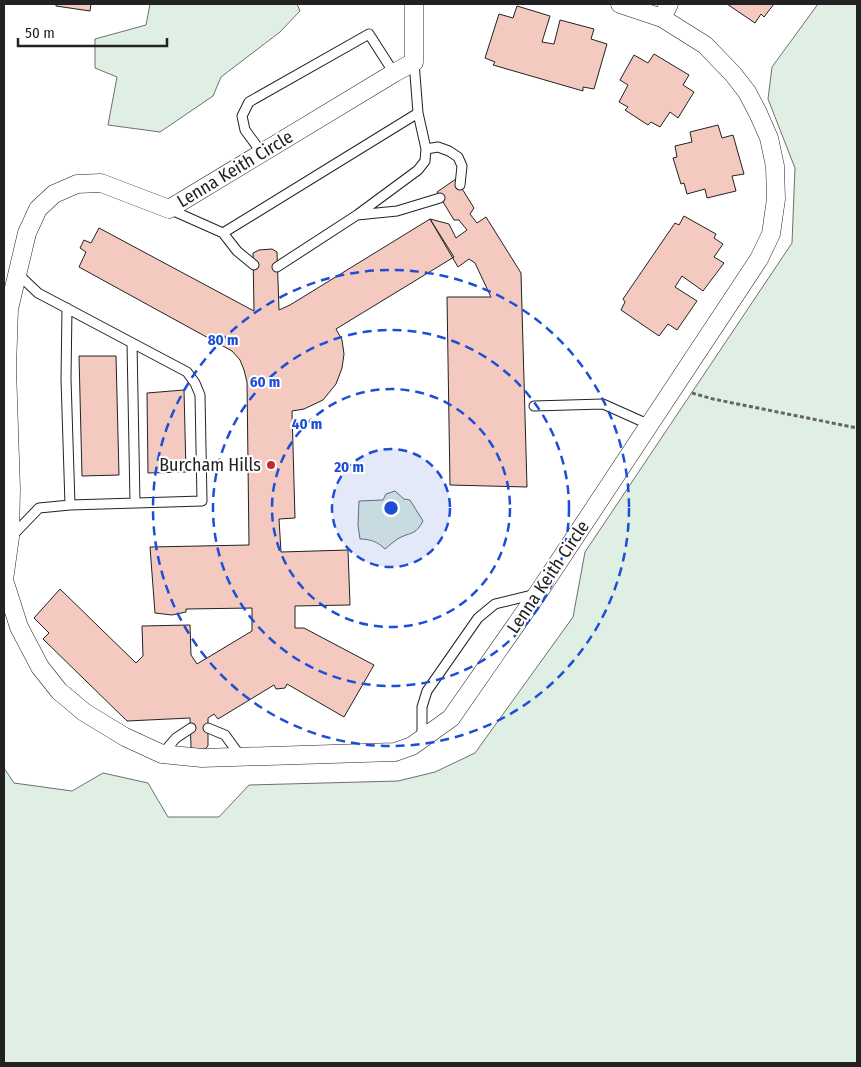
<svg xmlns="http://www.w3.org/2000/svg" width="861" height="1067" font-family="'Fira Sans Condensed',sans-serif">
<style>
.green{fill:#e0efe3;stroke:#6f6f6f}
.building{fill:#f3c9c0;stroke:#222}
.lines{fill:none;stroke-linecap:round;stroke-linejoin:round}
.lane-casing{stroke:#222;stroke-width:11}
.street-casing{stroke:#222;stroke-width:19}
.path{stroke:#646464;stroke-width:3;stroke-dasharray:4 2.5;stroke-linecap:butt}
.lane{stroke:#fff;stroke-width:9}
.street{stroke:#fff;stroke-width:18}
.ring{fill:none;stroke:#1d4ed8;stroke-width:2.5;stroke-dasharray:9 6}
.poi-dot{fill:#c62828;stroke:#fff;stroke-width:2}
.labels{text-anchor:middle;stroke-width:4;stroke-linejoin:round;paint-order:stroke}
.street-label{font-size:18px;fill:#222;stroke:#fff}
.poi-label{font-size:18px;fill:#222;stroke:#fff;text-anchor:end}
.centre{fill:#1d4ed8;stroke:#fff;stroke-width:2.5}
.ring-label{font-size:15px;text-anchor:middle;font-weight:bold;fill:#1d4ed8;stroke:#fff;stroke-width:4;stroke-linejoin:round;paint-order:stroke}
</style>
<rect width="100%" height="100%" fill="#fff"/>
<path class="green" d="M150 4H297L300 11 280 32 221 77 213 96 160 132 108 125 117 77 95 68V39L146 25Z
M818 4H857V1063H4V768L14 783 72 791 103 773 148 783 168 817H219L249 785 398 781 435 772 475 753 573 617 585 552 792 243 795 168 768 99 772 67Z
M395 491 404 499 410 500 423 521C416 534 413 532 401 537 395 540 390 545 385 549 378 542 370 539 360 539L358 525 359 501 383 500 386 494Z"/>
<path class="building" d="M56 4H91L90 11 56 6Z
M727 4H774L764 17 761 14 755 23Z
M517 6 550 16 542 42 554 44 560 20 594 29 591 39 607 44 594 89 583 87V91L493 65 495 62 485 58 499 14 513 18Z
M654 54 689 75 683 85 694 92 678 118 670 112 660 127 651 122 648 125 625 110 628 107 619 102 628 85 620 80 634 55 648 63Z
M718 125 722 138 733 135 744 174 732 176 736 191 707 198 705 189 687 194 684 183 681 184 673 158 677 157 675 146 692 142 690 132Z
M456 179 474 208 470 214 477 223 486 217 521 273 527 487 450 485 447 297H491L475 263 469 259 458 267 430 219 449 224 456 238 467 230 459 220H454L437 192Z
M684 216 716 234 714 238 723 244 714 257 724 263 703 291 682 276 675 287 697 301 677 330 668 324 659 336 621 310 625 302 623 299 675 223 679 225Z
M430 219 454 257 336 329 342 340 344 354 342 368 336 384 323 400 304 409 292 411 295 518 279 519 281 552 348 550 350 605 295 606V628H304L374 665 344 717 287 684 285 688 276 689 274 685 218 719 214 714 208 718V746L205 749 195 750 191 747 190 718 127 721 43 639 49 633 34 618 60 589 136 663 143 656 142 626 190 625 191 655 197 664 252 631V608L186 609V612L172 615 155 613 150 547 249 545 247 382 244 370 240 360 232 351 79 267 86 252 80 248 84 240 91 243 99 228 254 311 253 253 259 250 272 249 277 252 279 310 290 305Z
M79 356H116L119 475 82 476Z
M184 390 186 472 148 473 147 393Z"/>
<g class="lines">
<g class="lane-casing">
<path id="lane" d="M426 149 438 147 449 151 458 157 462 166 460 185
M262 153 245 130 242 116 249 102 369 34 394 73
M169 209 223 233 237 251 254 265
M357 215 397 211 440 198
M223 233 418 113
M277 267 357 215 418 170 425 161 426 149 418 113 414 62
M67 308 66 379 70 505
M132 343 135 503
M534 406 603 404 650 425
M11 537 39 508 70 505 202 501 200 395 195 383 187 372 38 293 18 274
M208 728 225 735 241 757
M422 738V707L427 691 478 618 495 604 536 594
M162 754 176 738 191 728"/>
</g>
<g class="street-casing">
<path id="street" d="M414 4V62L394 73 169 209 101 183 77 184 54 194 38 209 27 233 9 309 7 368 11 489 10 537 4 580 19 627 40 667 59 691 84 712 125 737 162 754 202 758 395 752 412 746 451 718 538 593 759 259 771 234 776 199 775 166 769 138 758 113 747 92 733 74 705 45 662 18 620 4
M662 18 669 4"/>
</g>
<path class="path" d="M692 393 713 399 857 428"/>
<use href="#lane" class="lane"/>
<use href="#street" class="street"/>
</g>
<circle cx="391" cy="508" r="59" fill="#1d4ed8" fill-opacity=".12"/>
<g class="ring">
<circle cx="391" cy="508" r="59"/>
<circle cx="391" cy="508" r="119"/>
<circle cx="391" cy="508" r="178"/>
<circle cx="391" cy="508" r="238"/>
</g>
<circle class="poi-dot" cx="271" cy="465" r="5"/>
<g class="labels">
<g class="street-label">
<text transform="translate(235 169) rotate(-31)" y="6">Lenna Keith Circle</text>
<text transform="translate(548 577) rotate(-56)" y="6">Lenna Keith Circle</text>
</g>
<g class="poi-label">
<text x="261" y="471">Burcham Hills</text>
</g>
</g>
<circle cx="391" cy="508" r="8" class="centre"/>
<g class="ring-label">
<text x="223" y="345">80 m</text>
<text x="265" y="387">60 m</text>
<text x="307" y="429">40 m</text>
<text x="349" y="472">20 m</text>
</g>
<rect width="861" height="1067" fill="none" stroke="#222222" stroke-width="10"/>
<path d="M18 38v8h149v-8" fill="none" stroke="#222222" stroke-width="2.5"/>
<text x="25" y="38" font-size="15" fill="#222222" stroke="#ffffff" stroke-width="4" paint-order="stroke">50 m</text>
</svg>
